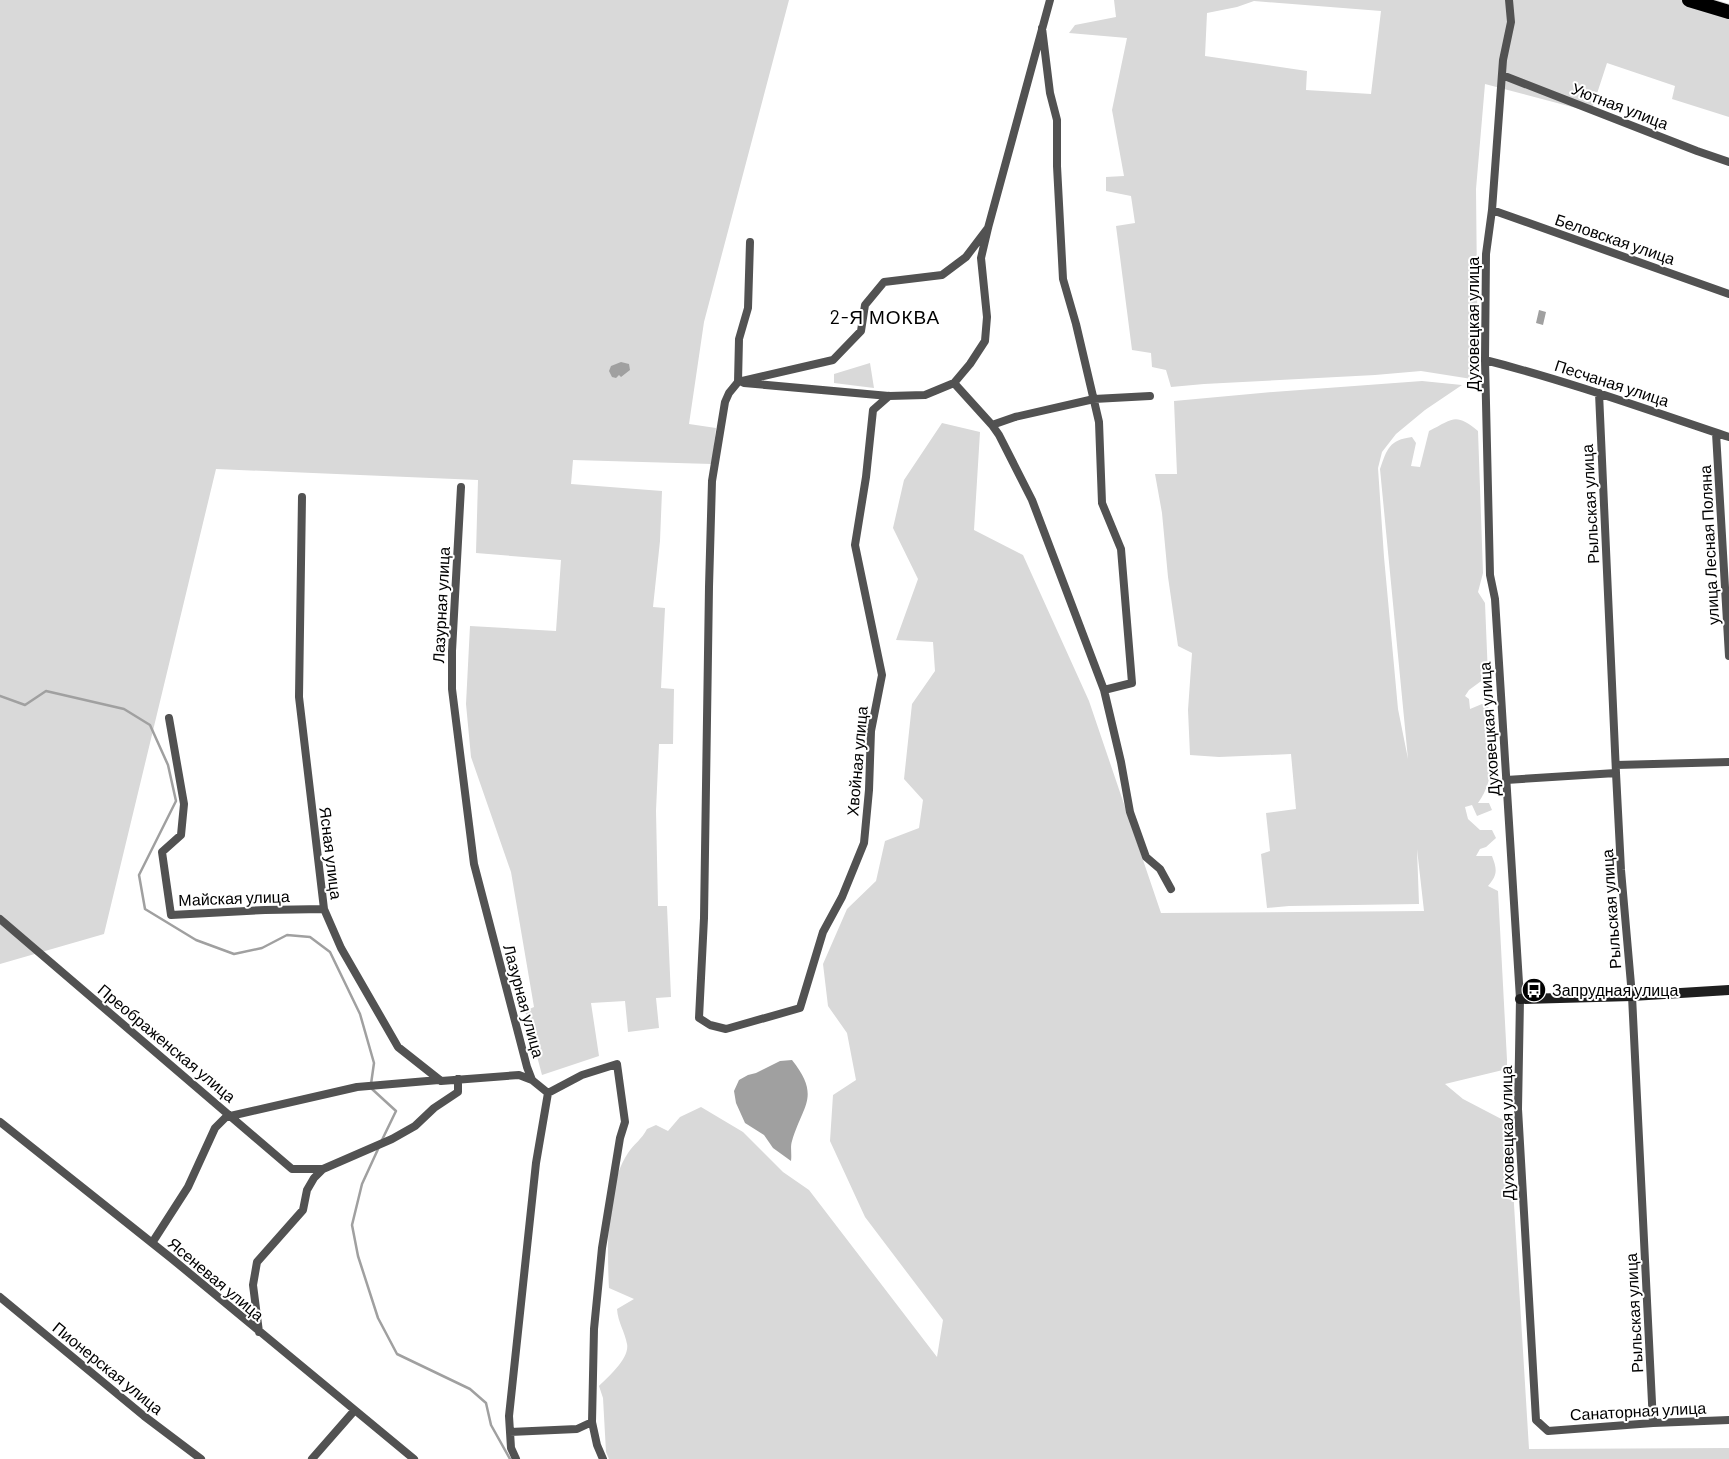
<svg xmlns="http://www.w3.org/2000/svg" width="1729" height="1459" font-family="Barlow,sans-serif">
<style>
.green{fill:#d9d9d9;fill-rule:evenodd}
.water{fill:#a0a0a0}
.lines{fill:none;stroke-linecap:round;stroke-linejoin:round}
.stream{stroke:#a0a0a0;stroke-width:2.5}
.highway-casing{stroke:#dbdbdb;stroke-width:16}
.street{stroke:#525252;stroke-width:8}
.secondary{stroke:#1f1f1f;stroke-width:10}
.highway{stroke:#000;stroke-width:14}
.labels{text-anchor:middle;stroke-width:4;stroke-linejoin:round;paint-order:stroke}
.street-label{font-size:16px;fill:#000;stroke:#fff}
.poi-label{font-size:16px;fill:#000;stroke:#fff;text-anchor:start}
.quarter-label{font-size:19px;letter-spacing:1px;fill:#000;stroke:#fff}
</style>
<rect width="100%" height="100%" fill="#fff"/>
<path class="green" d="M0 0H789L704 322 689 424 716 428 712 464 573 460 571 484 662 491 660 541 653 607 665 608 661 688 674 689 673 744H659L656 811 658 906H667L671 997 656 998 659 1028 628 1032 625 1001 591 1003 599 1056 542 1075 525 1011 534 1007 511 872 471 757 466 704 470 626 556 631 561 560 476 553 478 480 216 469 104 934 0 964Z
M1114 0H1696L1729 11V117L1672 99 1675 86 1607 63 1591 112 1485 84 1476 189 1478 380 1421 371 1375 375 1204 384 1171 387 1166 370 1152 367 1151 353 1132 350 1116 226 1135 223 1131 196 1106 191V177L1124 176 1112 110 1127 38 1069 33 1075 25 1116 17ZM1254 1 1381 11 1371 94 1306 90 1307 71 1205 56 1207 13 1237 7Z
M870 363 874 388 834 383V374Z
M1422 381 1462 385 1425 410 1396 434 1382 452 1378 468 1384 557 1398 709 1408 759 1380 469C1387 449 1389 440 1412 437L1416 443 1411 466 1420 467 1429 431C1453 419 1455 412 1478 431L1483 573 1478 592 1485 603 1488 676 1469 690 1465 696 1469 699 1470 709 1482 704 1491 709C1491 740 1498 776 1478 803H1489L1492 810 1477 816 1472 805 1465 807 1468 819 1480 830H1492L1496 838 1486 847 1480 849 1476 856H1492C1497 869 1498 875 1488 886L1498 891 1507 1060V1069L1445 1084 1463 1099 1509 1123 1529 1449 1729 1448V1459H609L606 1452 603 1398 599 1386C608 1377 630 1358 627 1344 625 1332 618 1323 617 1309L634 1299 609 1288C607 1250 606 1185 628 1153 634 1144 642 1139 647 1129L656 1125 668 1131 680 1117 701 1107 743 1132 783 1172 809 1190 937 1357 943 1320 865 1217 830 1141 833 1095 856 1080 847 1033 828 1006 823 964 847 909 876 881 885 841 919 828 923 800 904 779 912 704 935 671 933 642 896 640 918 579 893 528 904 480 942 423 980 432 974 530 1023 555 1089 701 1161 913 1424 911 1417 849 1419 904 1289 906 1267 908 1261 854 1270 851 1266 813 1296 809 1291 754 1219 757 1190 755 1188 710 1192 653 1178 646 1168 577 1162 513 1155 474H1177L1174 401 1273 392Z"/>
<path class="water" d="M1539 310 1546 312 1543 325 1536 323Z
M621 362 629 364 630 370 621 377 619 375 616 378 612 377 609 371 611 366Z
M792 1060C821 1097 803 1104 792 1141 790 1147 792 1154 791 1161L773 1148 764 1135 745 1123 736 1103 734 1091 739 1080 748 1075 756 1073 780 1061Z"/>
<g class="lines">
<path class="stream" d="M0 696 25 705 46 691 124 709 150 725 168 765 176 801 139 875 145 909 196 940 234 954 262 948 287 935 310 937 330 952 360 1014 374 1063 371 1084
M372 1089 396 1111 381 1142
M379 1147 362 1184 352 1225 358 1256 378 1318 397 1354 470 1389 486 1403 491 1425 510 1459"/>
<g class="highway-casing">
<path id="highway" d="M1689 0 1729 12"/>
</g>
<path class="street" d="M1509 0 1511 22 1503 60 1492 210 1486 254 1485 360 1490 575 1495 599 1520 999 1518 1109 1536 1420 1548 1431 1653 1423 1729 1420
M1042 28 1050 93 1057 120V166L1063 279 1076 324 1099 422 1102 503 1121 549 1132 683 1104 690
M1502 75 1697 151 1729 162
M1492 210 1729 294
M1485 360C1568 381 1648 410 1729 437
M738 382 739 339 748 308 750 242
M744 383 889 396 925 395 954 383 970 364 985 341 987 317 981 258 988 228 1050 0
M954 383 992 425 999 435 1032 500 1104 690 1121 762 1130 812 1146 857 1160 869 1171 889
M1599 393 1616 773 1621 870 1632 996 1653 1423
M889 396 873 410 866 477 855 545 882 675 871 731 869 790 864 843 842 897 823 932 800 1008 726 1029 710 1025 699 1018 704 918 709 587 712 481 725 402 729 393 738 382 833 360 861 331 865 305 884 282 942 275 966 257 988 228
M992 425 1015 417 1094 399 1150 396
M1716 433 1729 656
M461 487 452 651V689L474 864 527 1067 532 1080 548 1093 536 1163 509 1416 510 1432 577 1429 592 1422
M302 497 299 697 324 909 341 948 398 1047 441 1081 519 1075 532 1080
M169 718 184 804 181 835 162 852 171 915 265 910 324 909
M1616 765 1729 762
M1506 780 1616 773
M0 919 292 1169H323
M548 1093 582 1075 617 1064 625 1122 620 1138 602 1248 594 1329 592 1422 597 1445 603 1459
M0 1122 171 1258 414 1459
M152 1243 188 1187 215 1128 226 1117 357 1087 439 1080
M0 1297 144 1416 201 1459
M259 1332 253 1285 257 1262 303 1210 307 1190 314 1178 323 1169 392 1139 415 1126 434 1108 458 1092V1079
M510 1432 511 1448 516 1459
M312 1459 354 1411"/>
<path class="secondary" d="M1520 999 1632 996 1729 990"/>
<use href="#highway" class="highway"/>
</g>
<defs>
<g id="bus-disc" transform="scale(1.25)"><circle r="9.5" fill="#000" stroke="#fff"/><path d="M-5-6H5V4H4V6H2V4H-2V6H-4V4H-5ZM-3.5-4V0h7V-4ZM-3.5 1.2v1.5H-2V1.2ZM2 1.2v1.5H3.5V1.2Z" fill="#fff"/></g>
</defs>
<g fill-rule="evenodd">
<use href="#bus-disc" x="1534" y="990"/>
</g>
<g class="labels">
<g class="street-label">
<text transform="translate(1620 106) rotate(21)" y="6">Уютная улица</text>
<text transform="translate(1615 239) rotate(19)" y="6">Беловская улица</text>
<text transform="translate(1473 324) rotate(-90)" y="6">Духовецкая улица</text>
<text transform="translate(1612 383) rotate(18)" y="6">Песчаная улица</text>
<text transform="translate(1590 504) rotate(-93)" y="6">Рыльская улица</text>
<text transform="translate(1709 545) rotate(-93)" y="6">улица Лесная Поляна</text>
<text transform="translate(441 605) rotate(-87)" y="6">Лазурная улица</text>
<text transform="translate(1489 729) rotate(-94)" y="6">Духовецкая улица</text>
<text transform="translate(857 761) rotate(-85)" y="6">Хвойная улица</text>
<text transform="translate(331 853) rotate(83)" y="6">Ясная улица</text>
<text transform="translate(234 898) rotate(-2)" y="6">Майская улица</text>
<text transform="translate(1611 909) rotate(-94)" y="6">Рыльская улица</text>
<text transform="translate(524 1001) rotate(75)" y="6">Лазурная улица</text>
<text transform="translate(167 1043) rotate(40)" y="6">Преображенская улица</text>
<text transform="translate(1507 1133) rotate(-91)" y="6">Духовецкая улица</text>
<text transform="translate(216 1279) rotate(40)" y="6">Ясеневая улица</text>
<text transform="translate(1634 1313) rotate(-93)" y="6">Рыльская улица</text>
<text transform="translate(108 1368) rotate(39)" y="6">Пионерская улица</text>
<text transform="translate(1638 1411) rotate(-3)" y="6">Санаторная улица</text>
</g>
<g class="poi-label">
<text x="1552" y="996">Запрудная улица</text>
</g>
<g class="quarter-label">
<text x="885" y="324">2-Я МОКВА</text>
</g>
</g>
</svg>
